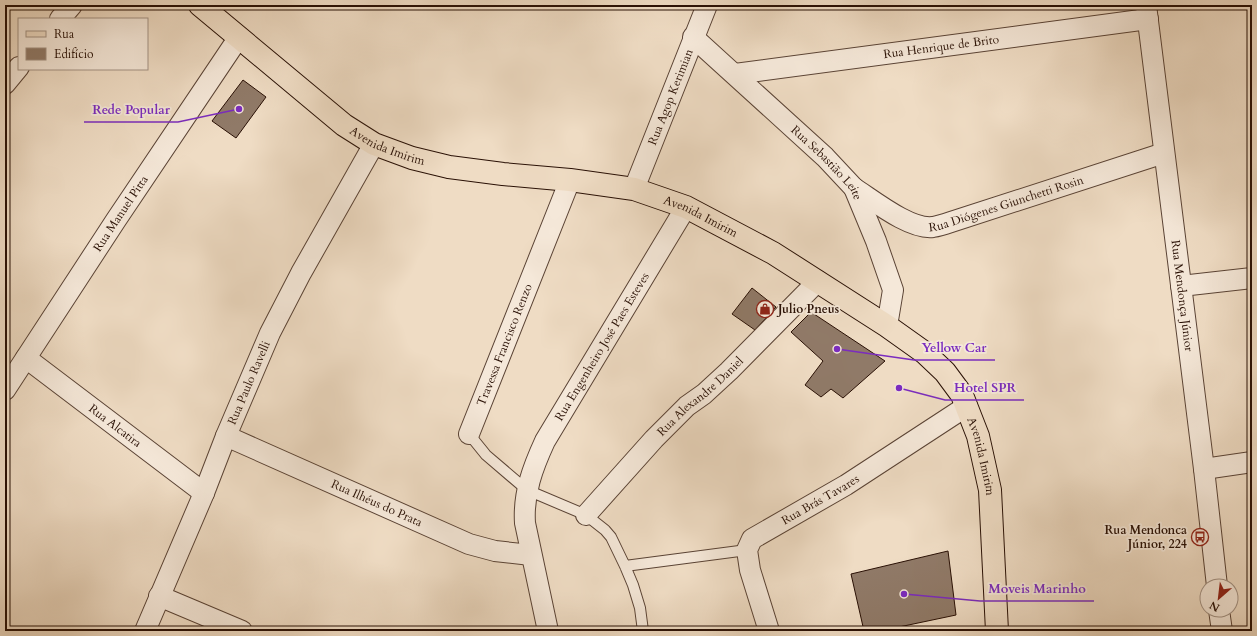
<svg xmlns="http://www.w3.org/2000/svg" width="1257" height="636" font-family="Cardo,serif">
<style>
.building{fill:#907a68;stroke:#291005}
.lines{fill:none;stroke-linecap:round;stroke-linejoin:round}
.lane-casing{stroke:#5a4335;stroke-width:12}
.street-casing{stroke:#5a4335;stroke-width:22}
.primary-casing{stroke:#291005;stroke-width:24}
.lane{stroke:#f5e8d9;stroke-width:10}
.street{stroke:#f5e8d9;stroke-width:20}
.primary{stroke:#efdcc4;stroke-width:22}
.labels{text-anchor:middle;stroke-width:3.5;stroke-linejoin:round;paint-order:stroke}
.street-label{font-size:12px;fill:#291005;stroke:#f5e8d9}
.poi-label{font-size:12px;font-weight:bold;fill:#291005;stroke:#f5e8d9;text-anchor:start}
.leader{fill:none;stroke:#7b2cbf;stroke-width:1.5}
.callout-dot{fill:#7b2cbf;stroke:#f5e8d9;stroke-width:1.5}
.callout-label{font-size:13px;text-anchor:middle;font-weight:bold;fill:#7b2cbf;stroke:#f5e8d9;stroke-width:3.5;stroke-linejoin:round;paint-order:stroke}
</style>
<rect width="100%" height="100%" fill="#efdcc4"/>
<filter id="stains"><feTurbulence type="fractalNoise" baseFrequency=".005" numOctaves="4"/><feColorMatrix values="0 0 0 0 .2 0 0 0 0 .09 0 0 0 0 .02 0 0 0 .5 -.17"/></filter>
<radialGradient id="worn" r=".72"><stop offset=".6" stop-color="#630" stop-opacity="0"/><stop offset="1" stop-color="#630" stop-opacity=".3"/></radialGradient>
<path class="building" d="M243 80 266 97 236 138 212 121Z
M752 288 776 307 755 330 732 314Z
M811 312 885 361 843 398 831 389 821 397 805 385 823 361 791 332Z
M948 551 956 615 880 631H864L851 574Z"/>
<g class="lines">
<g class="lane-casing">
<path id="lane" d="M469 434 486 455 527 490 586 515 605 530 611 537 625 566 633 585 640 608 643 631
M625 566 747 550"/>
</g>
<g class="street-casing">
<g id="street">
<path id="s1" d="M1146 5 1204 469 1217 586"/>
<path d="M60 19 72 5"/>
<path id="s2" d="M693 37 825 157 854 188 876 241 893 290 887 326"/>
<path id="s3" d="M735 74 1148 19"/>
<path d="M5 84 19 67"/>
<path id="s4" d="M854 188C873 200 910 230 933 227 939 226 945 224 951 222L1164 153"/>
<path id="s5" d="M634 189 707 5"/>
<path d="M1181 286 1252 278"/>
<path id="s6" d="M26 358 204 493"/>
<path id="s7" d="M5 390 116 220 239 37"/>
<path id="s8" d="M469 434 570 180"/>
<path id="s9" d="M226 436 469 544 495 551 531 555"/>
<path d="M1204 469 1252 462"/>
<path id="s10" d="M586 515 654 439 687 406 704 394 729 371 818 281"/>
<path d="M159 596 242 631"/>
<path d="M1219 610 1222 631"/>
<path id="s11" d="M145 631 204 493 226 436 270 333 301 273 374 144"/>
<path id="s12" d="M548 631 525 523C523 493 533 467 545 441L686 207"/>
<path id="s13" d="M769 631 750 570 747 550 752 539 846 485 967 406"/>
</g>
</g>
<g class="primary-casing">
<g id="primary">
<path id="s14" d="M200 5 344 125 374 144 412 158 449 167 503 174 570 180 634 189 686 207 773 253 887 326 925 353 945 372 962 395 978 436 990 490 997 631"/>
</g>
</g>
<use href="#lane" class="lane"/>
<use href="#street" class="street"/>
<use href="#primary" class="primary"/>
</g>
<defs>
<g id="shop-ring" transform="scale(0.9)"><circle r="9.5" fill="#f5e8d9" stroke="#8f2418" stroke-width="1.5"/><path d="M-5-2.5h2.3a2.7 3.5 0 0 1 5.4 0H5L5.5 6h-11ZM-1.5-2.5h3a1.5 2.3 0 0 0-3 0Z" fill="#8f2418"/></g>
<g id="bus-ring" transform="scale(0.9)"><circle r="9.5" fill="#f5e8d9" stroke="#8f2418" stroke-width="1.5"/><path d="M-5-6H5V4H4V6H2V4H-2V6H-4V4H-5ZM-3.5-4V0h7V-4ZM-3.5 1.2v1.5H-2V1.2ZM2 1.2v1.5H3.5V1.2Z" fill="#8f2418"/></g>
</defs>
<g fill-rule="evenodd">
<use href="#shop-ring" x="765" y="309"/>
<use href="#bus-ring" x="1200" y="537"/>
</g>
<g class="labels">
<g class="street-label">
<text dy="4" stroke="none"><textPath href="#s3" startOffset="208">Rua Henrique de Brito</textPath></text>
<text dy="4" stroke="none"><textPath href="#s5" startOffset="99">Rua Agop Kerimian</textPath></text>
<text dy="4" stroke="none"><textPath href="#s14" startOffset="236">Avenida Imirim</textPath></text>
<text dy="4" stroke="none"><textPath href="#s2" startOffset="184">Rua Sebastião Leite</textPath></text>
<text dy="4" stroke="none"><textPath href="#s4" startOffset="166">Rua Diógenes Giunchetti Rosin</textPath></text>
<text dy="4" stroke="none"><textPath href="#s7" startOffset="211">Rua Manuel Pitta</textPath></text>
<text dy="4" stroke="none"><textPath href="#s14" startOffset="560">Avenida Imirim</textPath></text>
<text dy="4" stroke="none"><textPath href="#s1" startOffset="293">Rua Mendonça Júnior</textPath></text>
<text dy="4" stroke="none"><textPath href="#s8" startOffset="96">Travessa Francisco Renzo</textPath></text>
<text dy="4" stroke="none"><textPath href="#s12" startOffset="306">Rua Engenheiro José Paes Esteves</textPath></text>
<text dy="4" stroke="none"><textPath href="#s11" startOffset="269">Rua Paulo Ravelli</textPath></text>
<text dy="4" stroke="none"><textPath href="#s10" startOffset="165">Rua Alexandre Daniel</textPath></text>
<text dy="4" stroke="none"><textPath href="#s6" startOffset="112">Rua Alcatira</textPath></text>
<text dy="4" stroke="none"><textPath href="#s14" startOffset="944">Avenida Imirim</textPath></text>
<text dy="4" stroke="none"><textPath href="#s13" startOffset="175">Rua Brás Tavares</textPath></text>
<text dy="4" stroke="none"><textPath href="#s9" startOffset="165">Rua Ilhéus do Prata</textPath></text>
</g>
<g class="poi-label">
<text x="778" y="313">Julio Pneus</text>
<text x="1187" y="534" text-anchor="end">Rua Mendonca<tspan x="1187" dy="14">Júnior, 224</tspan></text>
</g>
</g>
<path class="leader" d="M239 109L178 122H84M837 349L914 360H995M899 388L945 400H1024M904 594L980 601H1094"/>
<g class="callout-dot">
<circle cx="239" cy="109" r="4"/>
<circle cx="837" cy="349" r="4"/>
<circle cx="899" cy="388" r="4"/>
<circle cx="904" cy="594" r="4"/>
</g>
<g class="callout-label">
<text x="131" y="114">Rede Popular</text>
<text x="954" y="352">Yellow Car</text>
<text x="985" y="392">Hotel SPR</text>
<text x="1037" y="593">Moveis Marinho</text>
</g>
<rect width="1257" height="636" fill="none" stroke="#efdcc4" stroke-width="20"/>
<rect x="6" y="6" width="1245" height="624" fill="none" stroke="#291005" stroke-width="2"/>
<rect x="10" y="10" width="1237" height="616" fill="none" stroke="#291005"/>
<rect x="18" y="18" width="130" height="52" fill="#f5e8d9" stroke="#a39284"/>
<rect x="26" y="31" width="20" height="6" fill="#efdcc4" stroke="#a39284"/>
<text x="54" y="38" font-size="12" fill="#291005">Rua</text>
<rect x="26" y="48" width="20" height="12" fill="#907a68" stroke="#a39284"/>
<text x="54" y="58" font-size="12" fill="#291005">Edifício</text>
<g transform="translate(1219 598) rotate(208)"><circle r="19" fill="#f5e8d9" stroke="#a39284"/>
<path d="M0-3L7 15L0 10L-7 15Z" fill="#8f2418"/>
<text y="-6" font-size="11" font-weight="bold" text-anchor="middle" fill="#291005">N</text>
</g>
<rect width="100%" height="100%" filter="url(#stains)"/>
<rect width="100%" height="100%" fill="url(#worn)"/>
</svg>
